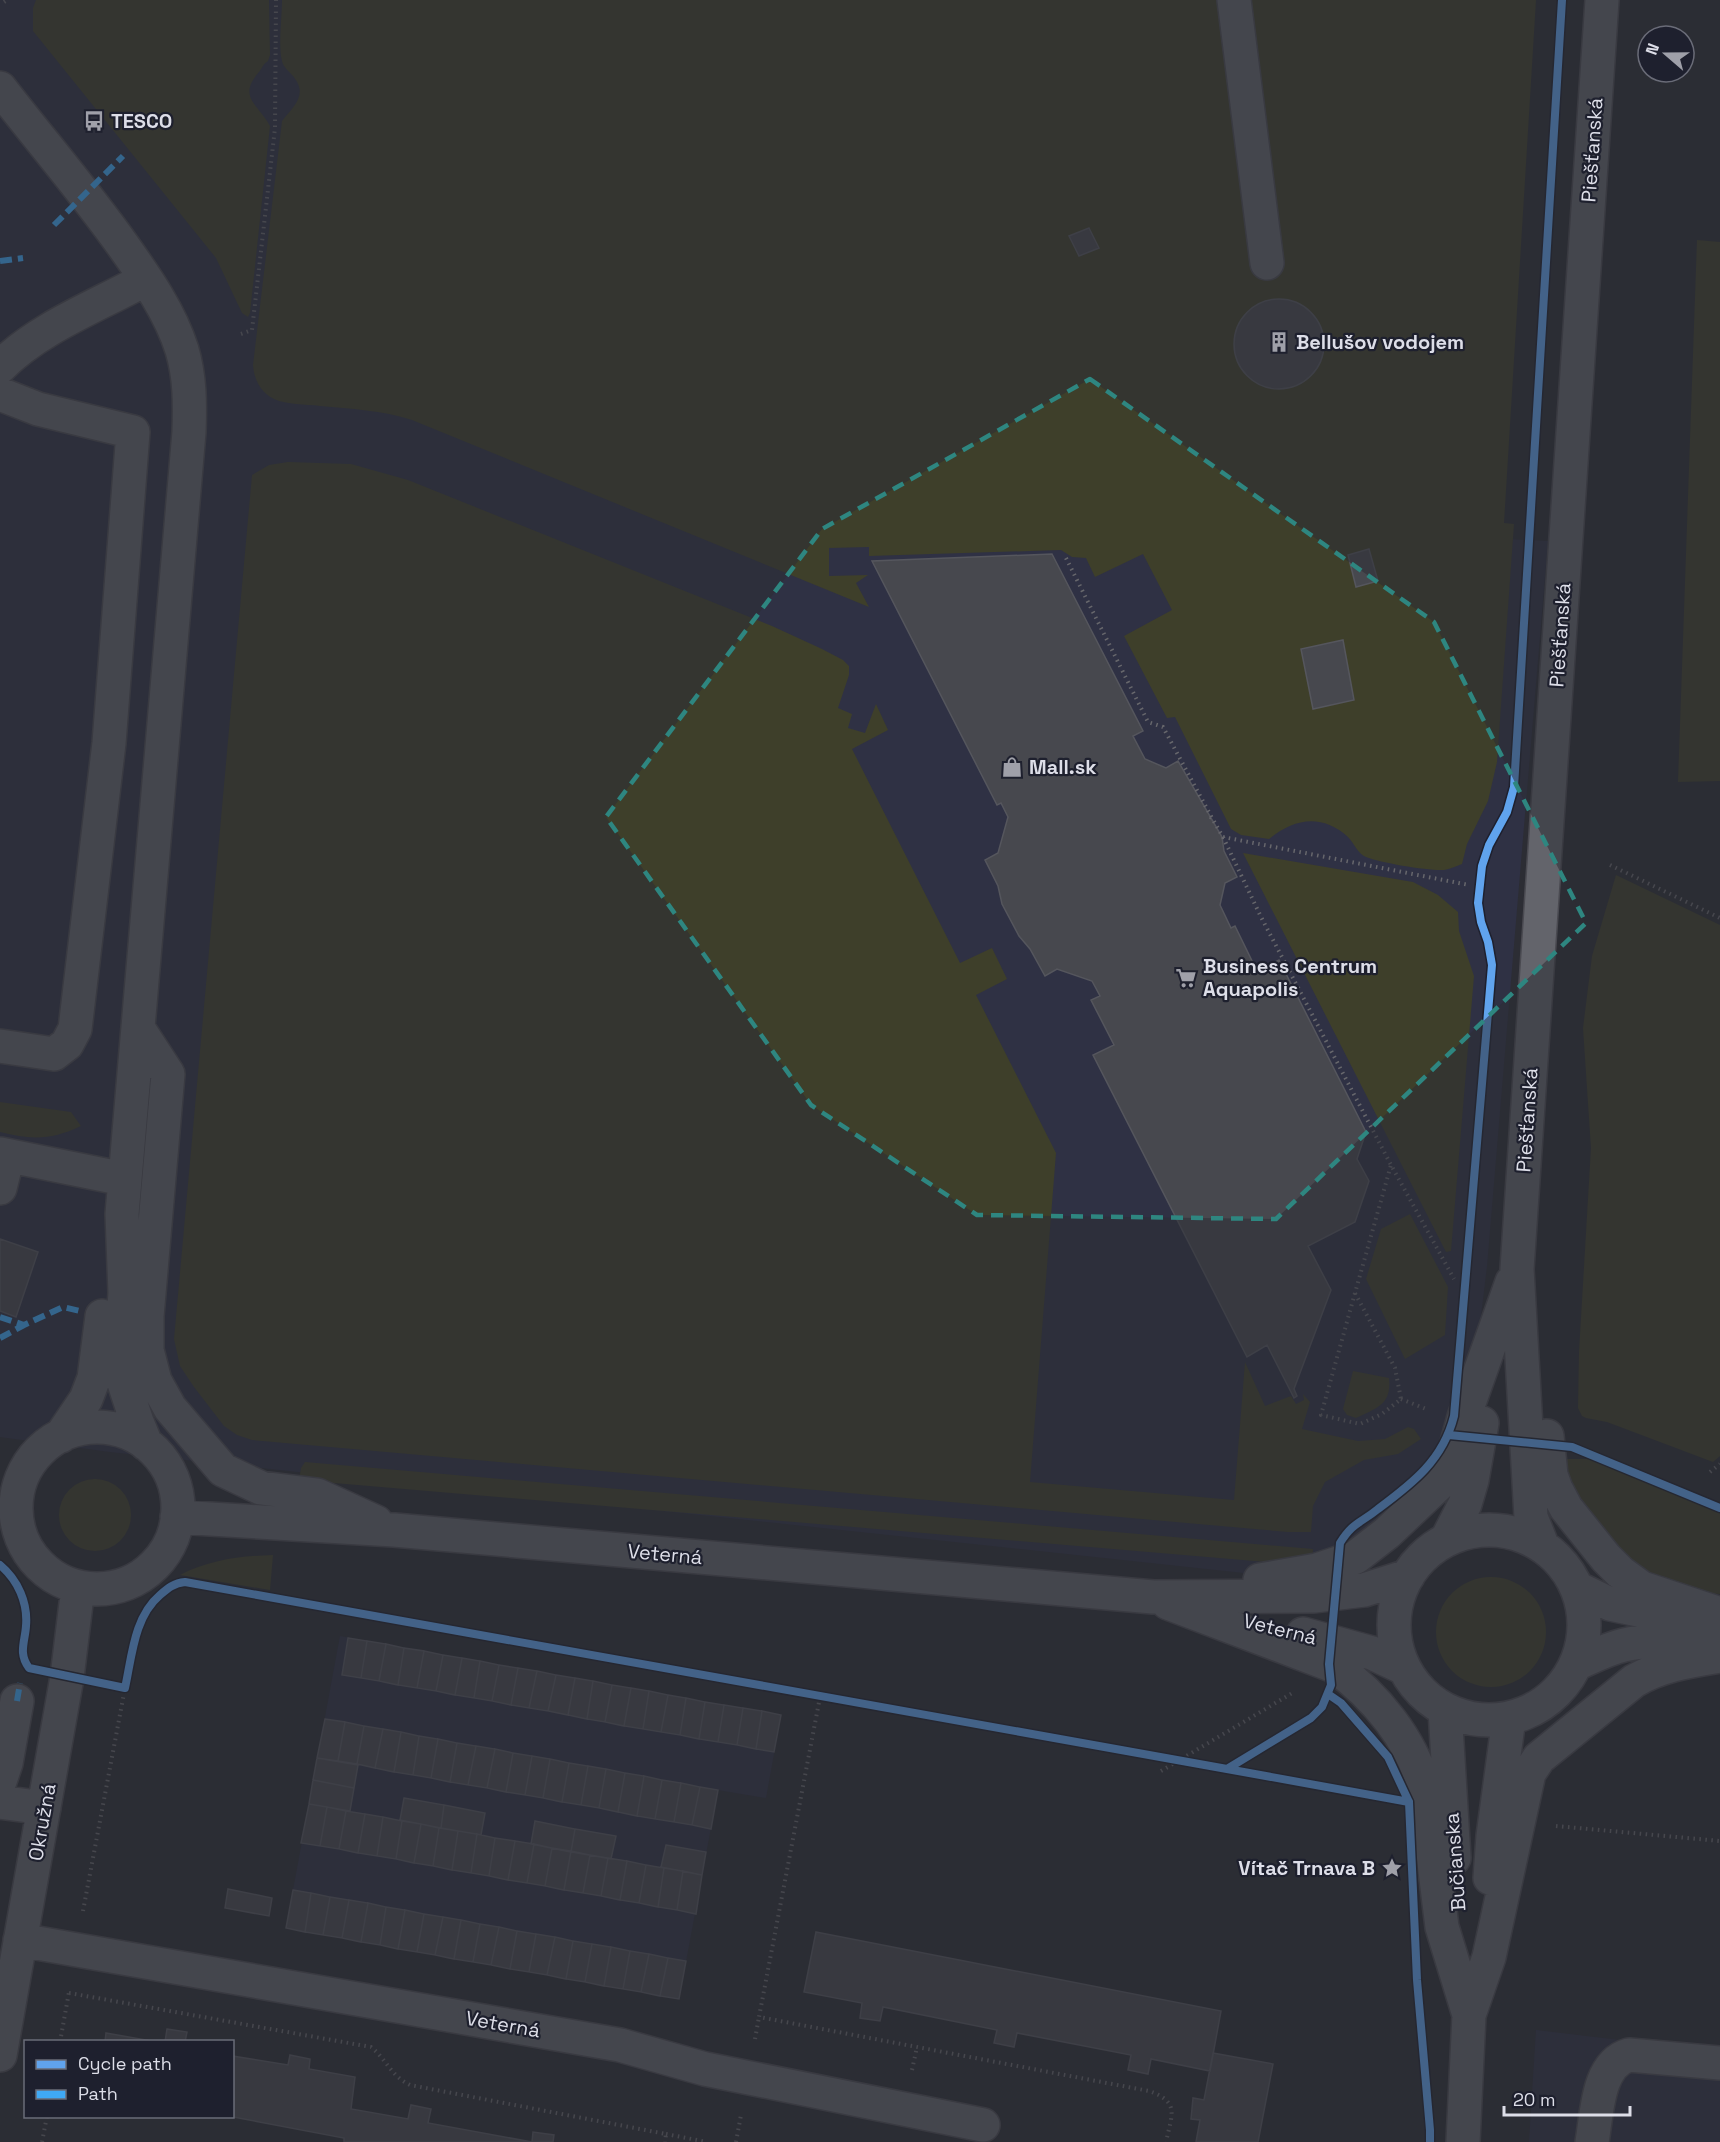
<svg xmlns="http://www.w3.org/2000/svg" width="1720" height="2142" font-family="'Space Grotesk',sans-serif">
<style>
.built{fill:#2f3144}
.green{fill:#3e3f2a}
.building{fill:#47484e;stroke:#55565d;stroke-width:1.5}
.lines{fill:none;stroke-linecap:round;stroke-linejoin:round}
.minor-casing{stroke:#4a4a51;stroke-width:36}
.path{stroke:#67676c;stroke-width:4;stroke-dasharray:1.5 4.5;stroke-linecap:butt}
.minor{stroke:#63646b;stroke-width:33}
.quiet{stroke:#3fa9f5;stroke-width:6;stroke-dasharray:12 6;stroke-linecap:butt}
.cycleway-casing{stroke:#1e202e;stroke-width:11}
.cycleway{stroke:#60a3ed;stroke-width:8}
.marked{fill:none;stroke:#2e8680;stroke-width:4.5;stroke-dasharray:12 8;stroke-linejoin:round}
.labels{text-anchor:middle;stroke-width:4.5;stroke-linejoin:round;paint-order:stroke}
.poi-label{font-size:20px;font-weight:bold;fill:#dddee8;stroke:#1e202e;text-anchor:start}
.street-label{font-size:20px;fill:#dddee8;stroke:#1e202e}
</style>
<rect width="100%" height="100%" fill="#2c2d34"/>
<path class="built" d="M0 0H494L747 502 1548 541 1487 1266 1465 1449 1458 1471 1301 1579 110 1452 0 1437Z
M340 1636 781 1715 766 1798 718 1790 679 1999 286 1928Z
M1536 2030 1720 2052V2142H1529Z"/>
<path class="green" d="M36 0H269L270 55 268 61C263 64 263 67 259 72 237 97 258 104 270 126L250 313 248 317 242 313 216 258 33 31V8Z
M282 0H1536L1504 523 1514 524 1497 762 1488 801 1467 844 1462 864C1456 866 1450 869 1444 870 1429 871 1381 863 1366 857 1358 854 1354 843 1348 837 1321 813 1294 819 1269 839L1241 835 1231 829 1175 717 1167 718 1124 636 1172 610 1143 554 1095 577 1086 558 1072 557 1061 550 869 556V547L829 548V576L868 575 856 583 869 607 412 420C382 410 350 409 320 406 305 404 287 405 274 399 260 392 254 379 253 365L282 121C293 107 309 95 293 76 289 71 283 67 282 61 278 46 282 17 282 0Z
M1697 240 1720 242V781L1678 782Z
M288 462 351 464 408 480 772 626 822 649 843 660 849 666V675L838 708 852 714 848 728 865 733 876 704 888 730 852 749 960 963 992 948 1007 979 976 995 1056 1153 1030 1482 1234 1500 1245 1362 1265 1406 1291 1396 1296 1404 1304 1400 1303 1394 1310 1402 1302 1429 1358 1441 1385 1439 1408 1427 1414 1429 1421 1439 1398 1454 1364 1460 1325 1482 1313 1506 1311 1532H1288L252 1440 237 1435 224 1426 194 1387 180 1366 174 1339 252 475 269 465Z
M1243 853 1413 882 1438 895 1458 912 1459 931 1474 976 1451 1251 1446 1252Z
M1616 875 1720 925V1456L1713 1462 1607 1422 1586 1418 1582 1416 1578 1408 1579 1352 1591 1148 1583 1028 1592 956Z
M0 1102 71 1112 81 1126C52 1140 31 1140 0 1132Z
M1410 1214 1448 1287 1445 1335 1405 1359 1366 1279 1381 1229Z
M1353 1371 1389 1378C1392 1405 1376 1408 1356 1418L1347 1415 1343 1409Z
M1566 1459H1593L1720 1509V1594L1691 1592 1644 1577 1583 1506 1569 1476Z
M305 1462 1313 1549 1312 1563 1266 1562 299 1480 301 1468Z
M59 1515a36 36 0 1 1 72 0a36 36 0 1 1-72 0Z
M273 1555 270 1590 180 1575C209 1560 240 1556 273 1555Z
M1436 1632a55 55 0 1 1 110 0a55 55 0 1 1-110 0Z"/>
<path class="building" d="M1089 228 1099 248 1079 256 1069 236Z
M1234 344a45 45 0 1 1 90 0a45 45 0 1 1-90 0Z
M1369 549 1378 581 1356 587 1348 555Z
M1052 554 1143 731 1133 736 1145 759 1166 768 1178 761 1222 837 1224 851 1237 877 1225 883 1220 905 1231 928 1235 926 1257 971 1279 960 1366 1132 1357 1159 1369 1181 1355 1222 1308 1246 1331 1290 1294 1389 1297 1396 1294 1398 1267 1345 1247 1357 1093 1055 1114 1045 1091 1000 1100 996 1092 981 1057 969 1045 976 1030 949 1019 936 1002 904 998 886 985 860 998 853 1008 817 1001 803 997 805 872 561Z
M1343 640 1354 700 1313 709 1301 649Z
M0 1239 38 1252 16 1317 0 1311Z
M348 1638 367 1641 361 1678 342 1675Z
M367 1641 386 1644 379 1681 361 1678Z
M386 1644 404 1648 398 1685 379 1681Z
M404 1648 424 1651 417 1688 398 1685Z
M424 1651 443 1655 436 1691 417 1688Z
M443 1655 462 1658 455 1695 436 1691Z
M462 1658 480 1661 474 1698 455 1695Z
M480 1661 499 1665 492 1701 474 1698Z
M499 1665 518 1668 511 1705 492 1701Z
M518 1668 537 1671 529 1708 511 1705Z
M537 1671 556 1675 548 1711 529 1708Z
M556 1675 575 1678 568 1715 548 1711Z
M575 1678 593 1681 587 1719 568 1715Z
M593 1681 612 1685 605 1722 587 1719Z
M612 1685 631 1688 624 1726 605 1722Z
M631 1688 649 1691 643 1729 624 1726Z
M649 1691 668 1695 661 1732 643 1729Z
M668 1695 686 1698 680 1735 661 1732Z
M686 1698 705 1702 699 1739 680 1735Z
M705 1702 724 1705 718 1742 699 1739Z
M724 1705 743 1708 737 1745 718 1742Z
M743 1708 762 1711 756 1749 737 1745Z
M762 1711 781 1715 774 1752 756 1749Z
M325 1719 345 1722 338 1761 317 1758Z
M345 1722 364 1726 357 1764 338 1761Z
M364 1726 383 1729 375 1768 357 1764Z
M383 1729 401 1732 394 1772 375 1768Z
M401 1732 419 1736 413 1775 394 1772Z
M419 1736 438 1739 431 1778 413 1775Z
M438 1739 457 1743 450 1782 431 1778Z
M457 1743 476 1746 468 1785 450 1782Z
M476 1746 495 1749 487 1788 468 1785Z
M495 1749 513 1753 506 1792 487 1788Z
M513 1753 532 1756 525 1795 506 1792Z
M532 1756 550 1759 543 1798 525 1795Z
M317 1758 358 1765 354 1788 313 1780Z
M550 1759 569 1763 562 1802 543 1798Z
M569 1763 588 1766 581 1805 562 1802Z
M588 1766 606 1769 599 1808 581 1805Z
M606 1769 625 1773 618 1812 599 1808Z
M625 1773 644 1776 637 1816 618 1812Z
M644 1776 662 1780 655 1819 637 1816Z
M313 1780 354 1788 350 1811 309 1804Z
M662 1780 681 1783 674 1822 655 1819Z
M681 1783 700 1787 692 1825 674 1822Z
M700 1787 718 1790 711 1829 692 1825Z
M404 1798 444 1805 441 1828 400 1820Z
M309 1804 327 1807 320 1846 301 1843Z
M444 1805 485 1813 481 1835 441 1828Z
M327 1807 346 1811 339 1849 320 1846Z
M346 1811 365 1814 358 1853 339 1849Z
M365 1814 383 1817 377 1856 358 1853Z
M383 1817 402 1821 396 1859 377 1856Z
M402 1821 421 1824 414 1863 396 1859Z
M535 1821 575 1829 571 1852 531 1844Z
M421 1824 439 1828 433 1866 414 1863Z
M439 1828 458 1831 452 1870 433 1866Z
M575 1829 616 1836 611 1859 571 1852Z
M458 1831 477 1834 471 1873 452 1870Z
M477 1834 495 1838 489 1876 471 1873Z
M495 1838 515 1841 508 1880 489 1876Z
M515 1841 534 1844 527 1883 508 1880Z
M534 1844 552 1848 545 1886 527 1883Z
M666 1845 706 1852 702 1875 661 1867Z
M552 1848 571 1851 564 1890 545 1886Z
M571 1851 590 1855 583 1893 564 1890Z
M590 1855 608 1858 601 1896 583 1893Z
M608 1858 627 1861 620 1900 601 1896Z
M627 1861 646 1865 639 1903 620 1900Z
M646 1865 664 1868 658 1907 639 1903Z
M664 1868 683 1871 677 1910 658 1907Z
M683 1871 702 1875 696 1914 677 1910Z
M228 1889 272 1898 269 1916 225 1908Z
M293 1890 311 1893 305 1932 286 1928Z
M311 1893 330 1897 323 1935 305 1932Z
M330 1897 349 1900 342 1938 323 1935Z
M349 1900 368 1903 361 1942 342 1938Z
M368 1903 386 1907 380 1945 361 1942Z
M386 1907 405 1910 398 1949 380 1945Z
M405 1910 424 1914 417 1952 398 1949Z
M424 1914 443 1917 435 1955 417 1952Z
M443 1917 461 1920 454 1959 435 1955Z
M461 1920 480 1924 473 1962 454 1959Z
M480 1924 499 1927 491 1965 473 1962Z
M499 1927 517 1931 510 1969 491 1965Z
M517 1931 536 1934 529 1972 510 1969Z
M816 1932 1221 2011 1210 2071 1151 2059 1148 2074 1128 2070 1131 2055 1017 2033 1014 2047 994 2043 997 2030 883 2007 880 2021 860 2018 862 2003 804 1992Z
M536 1934 555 1937 547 1975 529 1972Z
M555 1937 573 1941 566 1979 547 1975Z
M573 1941 592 1944 585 1982 566 1979Z
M592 1944 611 1947 604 1986 585 1982Z
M611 1947 630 1951 623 1989 604 1986Z
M630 1951 649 1954 641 1992 623 1989Z
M649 1954 668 1958 660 1996 641 1992Z
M668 1958 686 1961 679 1999 660 1996Z
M167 2029 187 2032 185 2042H165Z
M106 2033 157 2042H105Z
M1213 2053 1273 2064 1258 2142H1196L1200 2120 1191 2119 1193 2098 1204 2100Z
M290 2055 310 2059 309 2069 355 2077 351 2109 408 2119 411 2105 431 2109 428 2123 532 2142 533 2132 554 2135 553 2142H344V2138L228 2116H232V2056L288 2065Z"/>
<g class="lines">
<g class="minor-casing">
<path id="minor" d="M1234 0 1267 263
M0 88C41 141 85 192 124 247 146 278 170 312 182 350 190 377 190 404 189 432L122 1214 125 1293 120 1359 122 1377 137 1422 146 1444
M0 367C38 328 99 305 146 279
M0 394 38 409 133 432 109 743 75 1029 67 1044 54 1054 0 1046
M138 1028 168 1074 147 1316V1350L155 1381 170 1408 223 1470 261 1488 317 1495 376 1522
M0 1154 124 1179
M0 1188 8 1156
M16 1508a81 81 0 1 1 162 0a81 81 0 1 1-162 0Z
M61 1436 86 1399 94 1378 102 1316
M1547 1436 1551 1475 1556 1489 1566 1508 1606 1558 1620 1572 1642 1588 1720 1614
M177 1517 394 1530 1153 1597 1314 1596 1364 1590 1408 1576
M1394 1625a95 95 0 1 1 190 0a95 95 0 1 1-190 0Z
M1447 1539 1465 1504 1472 1480 1482 1423
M1542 1545 1531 1517 1517 1269 1602 0
M1260 1580 1317 1570 1356 1557 1387 1533 1442 1481 1452 1461 1464 1417 1512 1282
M1577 1588 1610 1604 1686 1620
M1168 1603 1334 1666C1376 1696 1412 1740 1425 1790L1442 1927 1469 2015
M1303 1634 1372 1653 1404 1668
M1576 1664C1592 1657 1607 1649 1624 1645 1653 1638 1685 1642 1714 1642
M1445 1710 1454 1858
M0 1781 6 1763 17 1701
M0 1802 44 1808
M1490 1878 1493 1836 1509 1718
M20 1940 620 2045 705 2069 983 2125
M1469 2015 1489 1957 1529 1773 1539 1758 1634 1681C1661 1665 1690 1661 1720 1656
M0 2055 67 1677 78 1587
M1463 2142 1469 2015 1473 1994
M1592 2142C1597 2114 1597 2064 1629 2055L1720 2063"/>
</g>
<path class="path" d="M4 2 7 0
M241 334 252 330 275 128 276 0
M1066 558 1148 722 1163 727 1212 818
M1210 817 1212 818 1223 837 1469 885
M1223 837 1261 917 1391 1165
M1610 865 1720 918
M1355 1293 1321 1415 1360 1424 1382 1414 1401 1399 1395 1368 1355 1293 1391 1165 1454 1279
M1401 1399 1426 1409
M1710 1472 1720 1464
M820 1697 759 2017 1149 2091C1180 2102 1172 2114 1166 2142
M1161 1771 1294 1692
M1556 1826 1720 1841
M83 1911 125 1688
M69 1993 371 2047C387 2060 391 2076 410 2085L666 2134 665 2142
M755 2039 759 2017
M60 2042 69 1992
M912 2070 917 2047
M666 2134 707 2142
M42 2142 47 2116
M736 2142 741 2115"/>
<use href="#minor" class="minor"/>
<path class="quiet" d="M54 225 123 156
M0 261 23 258
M0 1317 24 1325 63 1307 80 1311
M0 1338 24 1325
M17 1701 20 1683"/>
<g class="cycleway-casing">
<path id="cycleway" d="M1449 1435 1572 1447 1720 1508
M0 1565C18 1580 28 1603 26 1626 25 1642 18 1653 29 1668L125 1688C132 1656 134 1617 160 1595 168 1588 174 1583 185 1582L1227 1769 1311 1718 1322 1707 1331 1685 1329 1664 1340 1543C1353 1522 1361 1523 1378 1509 1413 1483 1443 1460 1454 1416L1492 965 1488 942 1481 922 1478 903 1482 866 1489 845 1507 812 1514 787 1562 0
M1328 1694 1341 1703 1388 1757 1409 1802 1417 1980 1430 2130V2142
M1227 1769 1409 1802"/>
</g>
<use href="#cycleway" class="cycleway"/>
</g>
<path d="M0 0H1720V2142H0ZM1090 379 1434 622 1586 923 1276 1219 977 1215 811 1105 606 817 822 529Z" fill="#2c2d34" fill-opacity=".55" fill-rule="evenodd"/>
<path class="marked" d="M1090 379 1434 622 1586 923 1276 1219 977 1215 811 1105 606 817 822 529Z"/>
<defs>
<g id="bus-bare" transform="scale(1.62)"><path d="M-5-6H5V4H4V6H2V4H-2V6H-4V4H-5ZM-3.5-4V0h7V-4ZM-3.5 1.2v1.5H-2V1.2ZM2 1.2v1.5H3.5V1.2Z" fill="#9fa0a9" stroke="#1e202e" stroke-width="2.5" paint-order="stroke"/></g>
<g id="building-bare" transform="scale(1.62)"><path d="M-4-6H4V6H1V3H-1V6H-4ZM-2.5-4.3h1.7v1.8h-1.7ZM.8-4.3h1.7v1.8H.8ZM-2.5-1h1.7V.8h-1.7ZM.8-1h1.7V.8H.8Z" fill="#9fa0a9" stroke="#1e202e" stroke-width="2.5" paint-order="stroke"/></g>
<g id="shop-bare" transform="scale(1.62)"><path d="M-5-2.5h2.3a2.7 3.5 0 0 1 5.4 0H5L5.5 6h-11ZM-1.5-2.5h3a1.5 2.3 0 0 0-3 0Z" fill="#9fa0a9" stroke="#1e202e" stroke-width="2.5" paint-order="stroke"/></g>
<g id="supermarket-bare" transform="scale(1.62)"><path d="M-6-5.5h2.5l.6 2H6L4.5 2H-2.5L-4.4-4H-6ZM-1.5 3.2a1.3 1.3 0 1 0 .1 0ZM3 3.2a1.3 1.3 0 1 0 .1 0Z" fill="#9fa0a9" stroke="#1e202e" stroke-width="2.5" paint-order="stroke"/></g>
<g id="sight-bare" transform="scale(1.62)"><path d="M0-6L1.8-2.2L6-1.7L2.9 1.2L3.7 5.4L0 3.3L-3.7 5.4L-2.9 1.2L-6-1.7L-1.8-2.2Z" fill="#9fa0a9" stroke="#1e202e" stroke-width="2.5" paint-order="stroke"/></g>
</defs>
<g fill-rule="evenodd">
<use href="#bus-bare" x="94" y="121"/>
<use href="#building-bare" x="1279" y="342"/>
<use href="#shop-bare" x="1012" y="767"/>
<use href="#supermarket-bare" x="1186" y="978"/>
<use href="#sight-bare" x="1392" y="1868"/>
</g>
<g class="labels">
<g class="poi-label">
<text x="111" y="128">TESCO</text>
<text x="1296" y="349">Bellušov vodojem</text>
<text x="1029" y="774">Mall.sk</text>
<text x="1203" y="973">Business Centrum<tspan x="1203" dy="23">Aquapolis</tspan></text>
<text x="1375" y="1875" text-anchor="end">Vítač Trnava B</text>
</g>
<g class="street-label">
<text transform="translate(1592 150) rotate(-86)" y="7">Piešťanská</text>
<text transform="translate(1560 635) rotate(-86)" y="7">Piešťanská</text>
<text transform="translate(1527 1120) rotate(-86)" y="7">Piešťanská</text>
<text transform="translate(665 1554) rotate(5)" y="7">Veterná</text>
<text transform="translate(1280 1629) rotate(14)" y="7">Veterná</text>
<text transform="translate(42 1822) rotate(-80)" y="7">Okružná</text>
<text transform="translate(1455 1862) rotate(-94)" y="7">Bučianska</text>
<text transform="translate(503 2024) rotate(10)" y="7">Veterná</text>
</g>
</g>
<rect x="24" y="2040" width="210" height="78" fill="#1e202e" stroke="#6a6c78" stroke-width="1.5"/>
<rect x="36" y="2060" width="30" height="9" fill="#60a3ed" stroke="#6a6c78" stroke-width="1.5"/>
<text x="78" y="2070" font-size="18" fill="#dddee8">Cycle path</text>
<rect x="36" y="2090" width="30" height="9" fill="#3fa9f5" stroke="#6a6c78" stroke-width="1.5"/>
<text x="78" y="2100" font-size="18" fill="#dddee8">Path</text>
<g transform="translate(1666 54) rotate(290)"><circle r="28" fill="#1e202e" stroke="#6a6c78" stroke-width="1.5"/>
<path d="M0-4.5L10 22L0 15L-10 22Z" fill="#9fa0a9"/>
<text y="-9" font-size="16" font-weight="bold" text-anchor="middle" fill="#dddee8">N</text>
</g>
<path d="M1504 2106v9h126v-9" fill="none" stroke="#dddee8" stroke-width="3"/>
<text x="1513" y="2106" font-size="18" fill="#dddee8" stroke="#1e202e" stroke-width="4.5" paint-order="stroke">20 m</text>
</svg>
